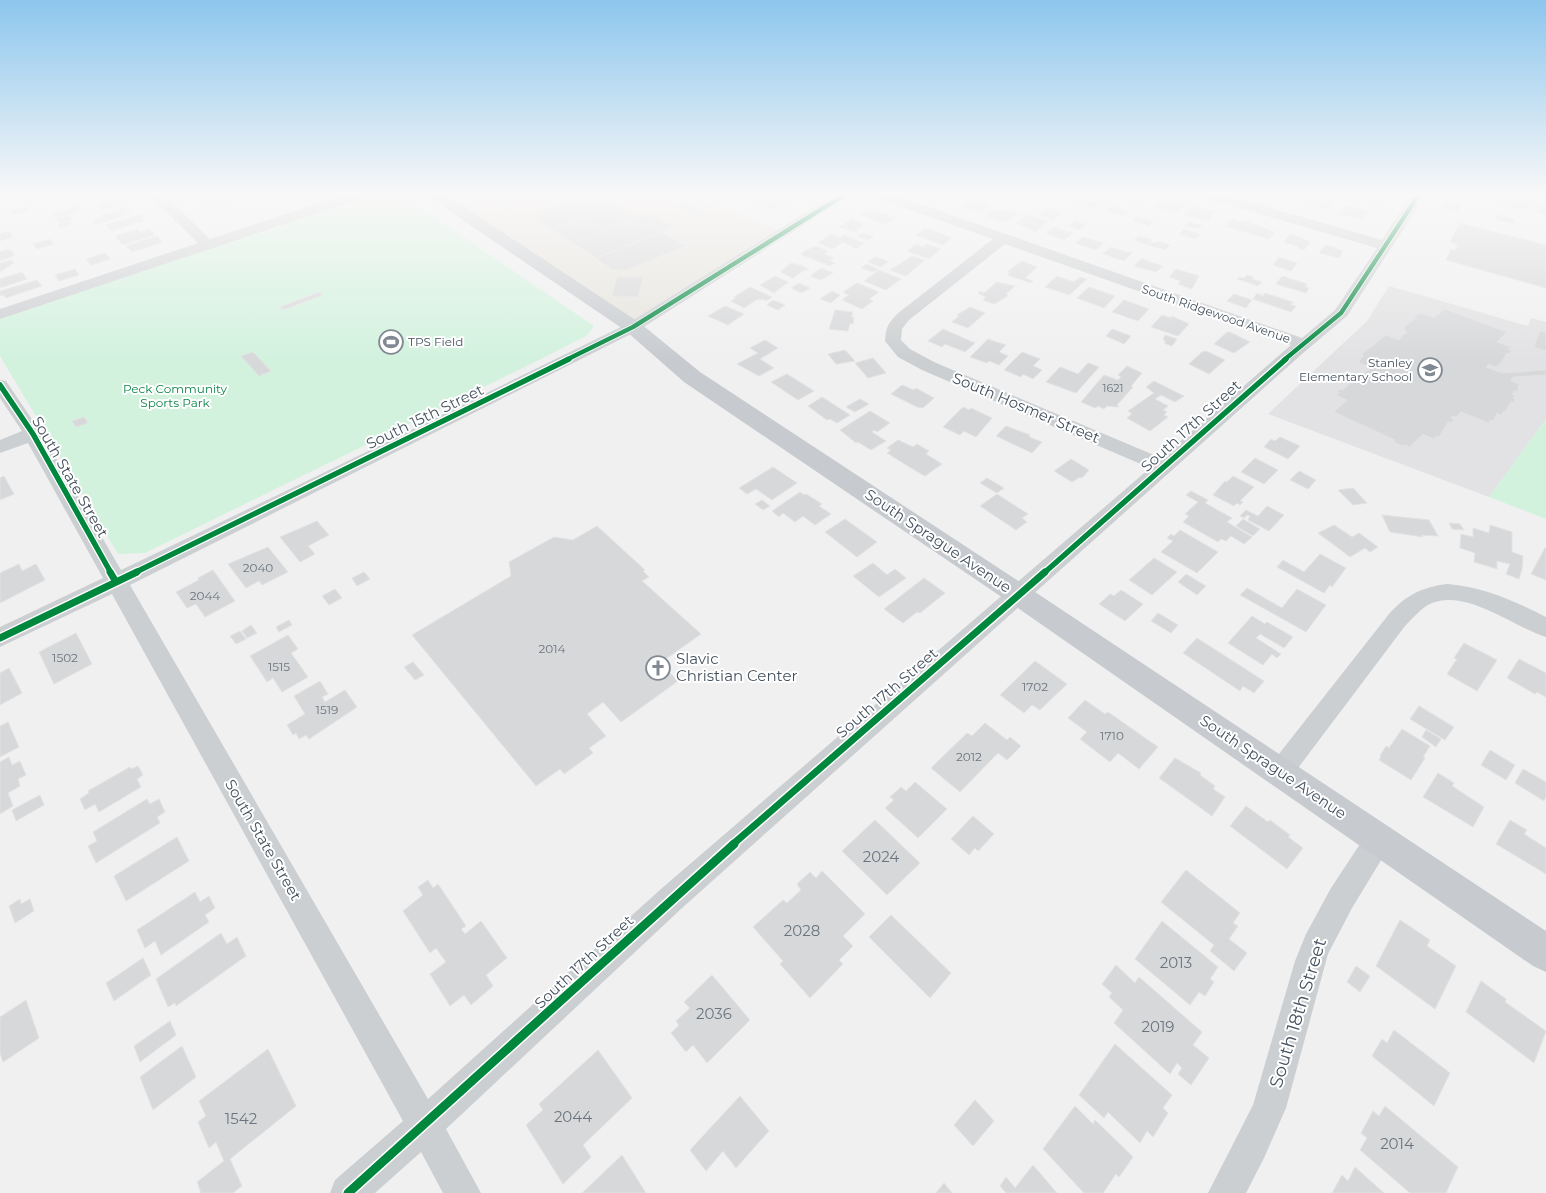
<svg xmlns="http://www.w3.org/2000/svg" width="1546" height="1193" font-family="Montserrat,sans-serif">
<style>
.commercial{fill:#e6e4dd}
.education{fill:#e2e1e3}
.green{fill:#d2f2de}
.building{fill:#d7d8da;stroke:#e2e2e3}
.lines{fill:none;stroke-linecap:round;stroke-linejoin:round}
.minor{fill:#cccfd1;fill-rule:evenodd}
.major{fill:#c7cbcf;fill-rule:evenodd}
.cycleway-far3-casing{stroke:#fff;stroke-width:6}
.cycleway-far2-casing{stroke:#fff;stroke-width:8}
.cycleway-far1-casing{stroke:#fff;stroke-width:10}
.cycleway-casing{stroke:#fff;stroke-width:12}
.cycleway-far3{stroke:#00873e;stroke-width:4.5}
.cycleway-far2{stroke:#00873e;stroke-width:5.5}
.cycleway-far1{stroke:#00873e;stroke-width:7}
.cycleway{stroke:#00873e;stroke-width:9}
.labels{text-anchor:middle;stroke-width:4;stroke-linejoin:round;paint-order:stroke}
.far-number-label{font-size:11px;fill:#6b757f}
.far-street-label{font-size:12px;fill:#45525f;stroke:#fff}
.far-poi-label{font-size:12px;fill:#45525f;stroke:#fff;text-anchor:start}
.far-park-label{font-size:12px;fill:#0c8349;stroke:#fff}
.number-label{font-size:12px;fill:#6b757f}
.street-label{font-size:15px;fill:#45525f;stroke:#fff}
.poi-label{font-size:15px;fill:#45525f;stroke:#fff;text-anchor:start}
.near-number-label{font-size:15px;fill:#6b757f}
.near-street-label{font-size:18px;fill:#45525f;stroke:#fff}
</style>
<rect width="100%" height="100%" fill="#f1f0f0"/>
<path class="commercial" d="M431 193H680L785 232 633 327Z"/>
<path class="education" d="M1389 286 1528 326 1531 318 1546 322V419L1489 497 1268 414 1367 321Z"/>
<path class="green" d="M379 193H399L594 326 586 336 543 358 145 553 118 554 0 356V319Z
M1546 419V519L1489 497Z"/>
<path class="building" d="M85 193H111L88 200 82 194Z
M225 193H237L241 197 213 206 204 201Z
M295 193H340L311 202 301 194Z
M492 193H526L502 205 484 197Z
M591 193H597L617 205 553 230 531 215Z
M729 193H762L780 200 783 198 789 200 774 209Z
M936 193H959L949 200 936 195Z
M1056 193H1078L1079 194 1070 201 1053 196Z
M1131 193H1146L1150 195 1139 204 1124 200Z
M1283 194 1307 193 1309 194 1303 201Z
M1368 194 1382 198 1378 203 1364 199Z
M126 195 129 198 126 199 129 202 102 210 96 204Z
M1320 195 1336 200 1328 209 1310 204 1314 198 1317 199Z
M1507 195 1530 200 1525 210 1502 204Z
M971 198 990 204 980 212 960 206Z
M1161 198 1170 199 1186 204 1176 213 1152 206Z
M1084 199 1099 204 1093 208 1078 203Z
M683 202 705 214 698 217 676 205Z
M1445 202 1462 206 1459 211 1442 207Z
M1540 203 1546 204V214L1537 212Z
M617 205 638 218 573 243 553 230Z
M1346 205 1368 211 1362 219 1338 214Z
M77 206 80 210 62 217 55 218 52 214Z
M1112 206 1129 211 1123 216 1106 211Z
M1191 206 1202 209 1215 212 1207 221 1184 214Z
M28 207 30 210 14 215 11 211Z
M125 207 131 213 95 225 92 221 102 218 101 215Z
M1048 208 1062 213 1053 220 1040 215Z
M869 209 889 215 887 216 894 218 886 224 881 223 861 215Z
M994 209 1000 211 1004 209 1019 213 1007 222H1004L986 216Z
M649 213 672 227 596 258 573 243Z
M142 214 145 217 141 218 143 221 111 231 106 225Z
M70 215 73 219 59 223 56 219Z
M1027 215 1048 221 1036 232 1016 223Z
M1497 215 1515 219 1513 224 1495 219Z
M1138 217 1154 221 1149 226 1133 221Z
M852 219 864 224 855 230 857 231 855 232 839 227Z
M1231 219 1241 222 1242 220 1275 232 1269 239 1225 226Z
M69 221 72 224 60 228 57 224Z
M1075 221 1086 225 1079 230 1069 226Z
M1188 222 1202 225 1198 229 1185 226Z
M1460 223 1546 245V288L1446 260 1451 249 1455 250 1458 244 1450 242Z
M1054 227 1068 232H1074L1064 240 1046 233Z
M137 229 140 232 149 229 155 235 123 245 115 236Z
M925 229 932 230 952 238 943 245 916 235Z
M1184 229 1200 234 1195 239 1179 234Z
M9 231 13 237 0 241V234Z
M662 232 685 246 627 270H613L596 258Z
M864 233 874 237 868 240 857 236Z
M831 234 840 238 844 235 864 243 856 249 843 242 833 249 818 243Z
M1290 234 1302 238 1310 242 1304 250 1298 248 1299 247 1284 242Z
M157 236 163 242 132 252 126 246Z
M1139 236 1152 240 1147 245 1134 240Z
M1083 237 1104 243 1096 250 1075 243Z
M50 239 54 244 37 249 33 244Z
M1158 241 1170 245 1165 250 1148 245 1151 242 1156 243Z
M916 244 923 247 927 244 941 249 929 259 907 251Z
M1325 245 1336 248 1343 251 1339 258 1319 253Z
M815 246 828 251 824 254 834 258 829 260 835 263 830 266 802 255 803 254 801 253Z
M1111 247 1127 252H1133L1124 261 1103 254Z
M6 250H11L15 255 0 261V252Z
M105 253 110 259 91 265 86 259Z
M912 256 925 260 906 276 890 270Z
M875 257 883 259 888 262 881 267 868 262Z
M1279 257 1297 263 1291 271 1273 265Z
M1142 258 1145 260 1163 266 1156 272 1134 266Z
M12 260 14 263 0 272V263Z
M1022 261 1037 267 1025 278 1033 281 1031 283 1007 275 1010 272 1008 271Z
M791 263 803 266 809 270H804L793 278 780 272Z
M866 264 878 269 874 272 861 268Z
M821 268 833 273 821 280 810 276Z
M75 269 79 275 59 281 55 275Z
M1176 269 1199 276 1192 289 1178 284 1181 281 1169 277Z
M879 270 901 279 886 290 864 281Z
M22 272 27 279 0 288V279Z
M1247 275 1254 277 1252 279 1262 282 1258 286 1237 279 1239 277 1244 278Z
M775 276 788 282 774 293 760 285Z
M1057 276 1074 282 1080 277 1087 279 1069 295 1045 287Z
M1282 276 1307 284 1305 287 1309 288 1306 293 1276 284Z
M617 277H643L638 297 612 296Z
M37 280 42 286 6 298 3 295 0 296V291Z
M997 282 1015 286 1006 294 1008 295 1006 297 994 304 983 300 986 297 978 293 980 291 984 293Z
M799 283 810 288 802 293 791 288Z
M857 283 879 292 869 299 873 301 862 309 842 300 849 295 843 292Z
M750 287 772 297 766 301 762 299 756 300 744 308 731 301 736 298 734 297Z
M1089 287 1115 296 1104 308 1077 298Z
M832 291 840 295 831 303 820 299Z
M320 292 323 295 283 310 280 307Z
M1257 293 1263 296 1265 293 1293 302 1291 305 1296 306 1291 312 1253 299Z
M1234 294 1252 300 1246 308 1227 301Z
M773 300 785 305 778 310 767 305Z
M1124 300 1149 309 1138 321 1112 312Z
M725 306 744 314 728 325 708 316Z
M970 307 985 313 968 328 952 322 959 316 957 315Z
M1445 309 1507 332 1497 342 1511 347 1508 349 1512 351 1509 354 1507 353 1499 365 1495 367 1489 364 1486 367 1502 373 1546 370V375L1513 377 1511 381 1519 384 1517 392 1514 391 1512 394 1515 395 1513 398 1516 399 1513 403 1511 402 1505 412H1503L1501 415 1497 413 1493 421 1490 420 1489 423 1461 412 1456 417 1453 416 1451 418 1454 419 1451 423 1448 422 1439 437 1436 436 1434 439 1423 434 1410 447 1405 445 1403 446 1394 442 1395 440 1334 412 1347 400 1336 395 1339 393 1337 392 1340 389 1343 390 1359 375 1362 377 1364 375 1362 374 1372 368 1358 362 1364 356 1361 355 1386 335 1399 340 1402 337H1400L1407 332 1403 330 1405 329 1403 328 1416 318 1413 317 1416 315 1421 313 1434 318Z
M835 310 853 312 851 317H854L853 324 850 323 848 331 829 329Z
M1162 315 1171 318 1172 316 1189 324 1178 336 1151 327Z
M943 329 975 343 965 352 945 344 942 347 928 341Z
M1112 329 1131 336 1124 344 1106 336Z
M1540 331 1546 333V351L1534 347Z
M1227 332H1230L1250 342 1234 353 1214 344Z
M1165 335 1177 339 1172 346 1164 343 1166 341 1163 340Z
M988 339 1006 345 999 352 1008 356 999 365 989 361 987 363 970 357Z
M765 340 778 348 760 359 774 368 759 376 737 364 758 353 750 348Z
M845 350 855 361 836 364 828 354Z
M1206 351 1225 360 1209 374 1189 364 1202 352Z
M253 352 271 371 259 376 241 356Z
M1022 352 1040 359 1033 366 1042 370 1033 379 1023 374 1021 377 1004 370Z
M873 358 886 373 868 378 855 363Z
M1088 363 1099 367 1076 393 1046 382 1060 367 1078 374Z
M1127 366 1142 373 1131 386 1133 387 1117 405 1119 406 1117 407 1107 406 1104 409 1098 406 1095 408 1081 402 1104 375 1118 380 1121 377 1118 375Z
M787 374 814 391 798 400 771 382Z
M1154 381 1184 396 1175 402 1161 395 1155 399 1168 406 1163 410 1167 412 1164 415 1168 417 1150 431 1127 418 1132 414 1128 411 1154 393 1146 387Z
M902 385 914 390 916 388 934 398 923 408 917 407 891 394Z
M822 397 850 415 837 423 830 419 827 420 808 406Z
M860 399 869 404 855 412 846 407Z
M963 407 969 410 971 408 992 418 976 437 964 431 960 435 943 427Z
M870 411 890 423 877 432 874 430 872 432 886 441 871 450 858 442 856 443 840 430Z
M84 417 88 423 76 427 72 421Z
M1006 426 1030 435 1029 437 1042 442 1032 453 996 436Z
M1280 437 1300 446 1288 459 1264 447 1271 439 1275 441Z
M898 440 913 447 917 444 929 451 926 454 942 464 925 476 916 471 887 453 891 450 887 448Z
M1255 458 1278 470 1264 484 1241 472Z
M1071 459 1089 470 1082 478 1080 477 1072 482 1054 471Z
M773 467 797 483 772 500 756 489 747 494 739 488Z
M1299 471 1316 480 1308 489 1290 480Z
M4 476 14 494 0 500V478Z
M1233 476 1254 487 1240 501 1243 502 1240 505 1237 503 1234 506 1213 495 1225 481 1227 482Z
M987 478 1004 488 997 493 980 483Z
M1353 488 1367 503 1353 505 1338 490Z
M1191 491 1208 500 1205 503 1232 518 1227 522 1252 537 1244 544 1231 536 1226 541 1221 539 1218 542 1183 522 1189 516 1185 514 1198 502 1186 495Z
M800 492 804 495 806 494 822 504 819 506 831 514 815 525 803 516 795 522 783 513 779 517 772 511Z
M997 494 1028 514 1022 518 1027 522 1016 530 980 506Z
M762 500 770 506 763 510 755 504Z
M1267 506 1284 515 1269 531 1248 520 1250 516 1247 515 1244 518 1240 516 1246 510 1258 516Z
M1382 515 1429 520 1438 536 1421 535 1423 537 1390 532Z
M845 519 877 542 857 557 825 532Z
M1243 519 1260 529 1253 536 1236 526Z
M317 521 329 535 308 546 315 554 300 562 280 537Z
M1449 523 1460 524 1464 530 1452 529Z
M1334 525 1352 537 1359 533 1378 547 1370 552 1365 548 1350 557 1318 533Z
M1490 525 1512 532V552L1523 556 1522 569 1519 579 1506 574 1510 564 1497 561V569L1474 562 1475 553 1460 548 1461 534 1473 537V528L1489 533Z
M597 526 645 570 643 571 649 577 642 581 701 634 660 663 678 681 621 722 603 702 587 714 606 736 589 748 593 753 564 774 560 769 536 786 412 635 511 576 509 562 554 537 573 540Z
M1180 530 1218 552 1197 573 1161 552 1173 541 1167 538 1171 534 1174 536Z
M268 547 288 572 262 585 259 581 246 588 228 564Z
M1545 548H1546V580L1531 574Z
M1320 554 1346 568 1332 587 1330 585 1324 593 1277 567 1283 560 1304 572Z
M1154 558 1177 572 1152 595 1129 580Z
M873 563 887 575 895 569 906 578 879 597 853 576Z
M19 564 22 571 36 564 45 580 0 603V573Z
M213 570 235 601 205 617 196 604 187 608 176 592 199 580 198 578Z
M364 572 370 579 357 586 352 578Z
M1186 574 1206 586 1197 595 1178 582Z
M924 578 945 593 920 613 917 612 903 623 884 609Z
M1247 588 1282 608 1297 589 1326 605 1306 632 1240 595Z
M335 589 342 598 329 605 322 596Z
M1121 590 1143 604 1125 621 1099 604 1110 594 1114 596Z
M1158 613 1178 625 1171 633 1151 621Z
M1252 616 1265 624 1267 622 1293 637 1284 648 1260 634 1256 638 1281 654 1277 658 1272 654 1263 665 1228 643Z
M289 620 292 625 279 632 276 627Z
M251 625 257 633 247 638 242 631Z
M240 631 246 639 236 644 230 636Z
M76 633 92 664 54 684 39 652Z
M288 635 298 649 291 653 308 677 282 692 273 678 267 682 250 656Z
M1197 638 1264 681 1254 693 1243 686 1240 691 1183 653Z
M1464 643 1497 660 1477 691 1447 674 1457 659 1454 658Z
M1519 659 1546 673V697L1537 692 1535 694 1507 678Z
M1035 661 1067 684 1040 710 1032 705 1024 713 1000 695Z
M413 662 424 675 415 680 404 667Z
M9 668 22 693 0 705V673Z
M320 681 328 694 322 697 325 702 345 690 357 707 309 739 306 735 299 739 296 733 293 735 287 725 305 714 294 696Z
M1085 700 1105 714 1108 712 1158 747 1139 769 1118 753 1110 762 1080 739 1087 732 1068 718Z
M1419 706 1454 727 1445 740 1410 719Z
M8 722 19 747 0 757V726Z
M985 723 1007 740 1010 737 1021 746 1007 760 998 753 960 792 931 768 967 733 972 736Z
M1402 729 1430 746 1423 757 1425 758 1411 780 1379 760 1381 757 1380 756 1386 746 1389 748Z
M1426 730 1441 739 1436 747 1422 737Z
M1490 750 1515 765 1506 780 1481 765Z
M9 757 12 765 20 761 26 775 18 779 20 786 8 793 13 806 0 814V762Z
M1175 758 1201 773 1200 775 1215 786 1213 789 1225 797 1212 816 1159 778Z
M138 766 143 775 137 779 141 787 99 812 95 804 85 810 80 799 89 793 88 791 130 767 131 769Z
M1523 769 1546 782V797L1544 801 1515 783Z
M1438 773 1454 783 1452 786 1484 807 1473 827 1423 797Z
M915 782 947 809 918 838 885 808 894 800 890 797 901 787 906 791Z
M40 795 44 805 16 821 12 810Z
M147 799 150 804 159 799 165 812 157 817 160 823 96 863 88 846 97 841 93 832Z
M1246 806 1268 822 1270 820 1290 835 1288 837 1303 848 1287 869 1230 826Z
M973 816 994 834 978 851 975 848 969 855 951 839Z
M875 820 920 863 887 895 842 851Z
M1510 820 1527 830 1524 834 1546 848V874L1496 844Z
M177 837 189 861 126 901 114 876Z
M1186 870 1240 913 1233 923 1238 926 1229 939 1247 953 1234 971 1210 951 1214 945 1161 902Z
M822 871 865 914 843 936 853 946 839 960 843 964 810 998 780 964 783 961 753 927 783 900 787 903 801 890 797 884 810 872 816 878Z
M428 880 433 888 438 884 466 926 461 929 465 934 481 921 507 958 486 975 493 986 471 1005 464 995 450 1006 430 974 446 962 436 948 430 953 403 911 423 895 418 887Z
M195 892 200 902 209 896 215 908 205 915 209 922 161 955 155 941 145 948 137 930Z
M20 899 21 904 30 899 34 911 15 923 9 906Z
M891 915 951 973 930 998 869 937Z
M1400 920 1430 940 1427 946 1456 966 1435 1009 1376 966Z
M1162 921 1218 967 1210 979 1214 982 1205 996 1199 992 1190 1005 1135 959Z
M221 933 227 944 237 937 246 956 176 1006 175 1003 168 1007 156 979Z
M143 958 151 975 114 1001 106 983Z
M1116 965 1135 983 1139 977 1202 1032 1193 1045 1209 1058 1191 1085 1178 1074 1182 1068 1177 1063 1170 1074 1114 1023 1123 1010 1109 997 1112 993 1102 984Z
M1356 966 1370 976 1360 992 1347 982Z
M712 975 750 1020 707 1063 693 1045 686 1052 671 1033 679 1025 676 1021 690 1008 684 1002Z
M1481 981 1506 999 1505 1002 1546 1031 1534 1063 1466 1012Z
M26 1000 39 1038 3 1062 0 1053V1017Z
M170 1021 176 1035 140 1062 134 1046Z
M1394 1030 1450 1073 1434 1106 1372 1056 1382 1039 1387 1043Z
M1115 1044 1172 1095 1163 1108 1168 1113 1153 1137 1147 1131 1140 1143 1108 1112 1104 1118 1079 1095Z
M182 1046 196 1077 153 1110 140 1077Z
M268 1049 296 1106 230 1159 242 1186 233 1193H201L197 1182 224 1161 216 1142 209 1148 198 1122 206 1116 199 1101Z
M598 1050 632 1098 583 1145 591 1157 563 1184 526 1125 543 1110 539 1104Z
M740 1096 769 1131 736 1168 723 1151 706 1171 690 1150Z
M975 1100 994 1121 973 1146 954 1125Z
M1075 1106 1093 1124 1095 1120 1133 1157 1119 1177 1116 1174 1103 1193H1084L1043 1149Z
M1385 1106 1458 1167 1446 1193H1410L1360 1150 1367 1138 1361 1133 1373 1111 1379 1116Z
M622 1155 646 1193H582Z
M1033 1165 1057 1193H1006L1000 1186 1006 1177 1015 1188Z
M1355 1167 1384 1193H1332L1342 1175 1348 1181Z
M944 1183 952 1193H936Z"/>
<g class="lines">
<path class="minor" d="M147 193H162L210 239 350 193H371L369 196 0 319V309L198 243Z
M837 193H854L639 330 130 585 428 1099 661 889 1150 468 922 370 898 357 885 341C886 327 888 324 897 314L993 239 870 196 868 193H889L1302 338 1335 310 1377 248 1198 196 1196 193H1219L1382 240 1413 193H1427L1347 316 1302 354 681 909 446 1129 481 1193H443L421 1152 375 1193H330L335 1180 403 1121 112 594 0 647V627L103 578 28 443 0 453V440L22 431 0 398V380L6 381 42 434 121 570 315 477 627 324ZM1005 244 1291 345 1161 458 934 362 910 349 901 340 902 329 909 320Z
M1448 584C1483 587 1515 601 1546 617V637C1514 627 1467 589 1432 603 1421 608 1413 618 1405 626L1289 780 1280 784 1271 780 1267 772 1271 764 1389 614C1406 595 1422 587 1448 584Z
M1380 826 1390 830 1394 839 1352 908 1328 954 1286 1108 1264 1158 1246 1193H1208L1253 1105 1295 961 1306 934 1331 888 1360 844 1370 830Z"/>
<path class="major" d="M423 193H443L640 323 700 372 1029 588 1546 931V972L1533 966 1009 602 684 382 626 331Z"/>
<g class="cycleway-far3-casing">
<path id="cycleway-far3" d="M566 360 633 327 847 193
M1284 360 1341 313 1420 193"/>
</g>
<g class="cycleway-far2-casing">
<path id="cycleway-far2" d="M0 385 33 434 111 573
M134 573 569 359
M1044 573 1286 359"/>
</g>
<g class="cycleway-far1-casing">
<path id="cycleway-far1" d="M110 572 116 582
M0 638 137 572
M732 845 1045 572"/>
</g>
<g class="cycleway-casing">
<path id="cycleway" d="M348 1193 734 844"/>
</g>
<use href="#cycleway-far3" class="cycleway-far3"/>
<use href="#cycleway-far2" class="cycleway-far2"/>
<use href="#cycleway-far1" class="cycleway-far1"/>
<use href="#cycleway" class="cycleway"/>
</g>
<linearGradient id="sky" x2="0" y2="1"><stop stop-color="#8cc6ed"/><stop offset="0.54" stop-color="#f9f8f8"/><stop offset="1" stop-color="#f9f8f8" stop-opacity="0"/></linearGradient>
<rect width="1546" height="360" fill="url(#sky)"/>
<defs>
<g id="stadium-ring" transform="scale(1.25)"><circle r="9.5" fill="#fff" stroke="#818992" stroke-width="1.5"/><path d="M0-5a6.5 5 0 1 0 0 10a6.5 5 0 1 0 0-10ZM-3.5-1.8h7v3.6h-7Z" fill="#818992"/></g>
<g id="school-ring" transform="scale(1.25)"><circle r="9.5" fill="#fff" stroke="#818992" stroke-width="1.5"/><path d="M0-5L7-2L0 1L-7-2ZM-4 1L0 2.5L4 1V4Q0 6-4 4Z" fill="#818992"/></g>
<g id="church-ring" transform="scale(1.25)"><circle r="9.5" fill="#fff" stroke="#818992" stroke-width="1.5"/><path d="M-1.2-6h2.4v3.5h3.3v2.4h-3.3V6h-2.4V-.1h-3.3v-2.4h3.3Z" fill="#818992"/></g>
</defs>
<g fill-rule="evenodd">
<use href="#stadium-ring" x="391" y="342"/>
<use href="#school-ring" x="1430" y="370"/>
<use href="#church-ring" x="658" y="668"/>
</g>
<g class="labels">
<g class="far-number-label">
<text x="1113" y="392">1621</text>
</g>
<g class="far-street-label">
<text transform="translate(1216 314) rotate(19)" y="4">South Ridgewood Avenue</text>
</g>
<g class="far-poi-label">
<text x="408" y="346">TPS Field</text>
<text x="1412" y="367" text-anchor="end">Stanley<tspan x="1412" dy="14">Elementary School</tspan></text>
</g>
<g class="far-park-label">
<text x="175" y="393">Peck Community<tspan x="175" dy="14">Sports Park</tspan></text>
</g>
<g class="number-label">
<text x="258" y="572">2040</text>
<text x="205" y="600">2044</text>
<text x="552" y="653">2014</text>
<text x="65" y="662">1502</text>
<text x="279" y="671">1515</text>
<text x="1035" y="691">1702</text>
<text x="327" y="714">1519</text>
<text x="1112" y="740">1710</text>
<text x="969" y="761">2012</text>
</g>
<g class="street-label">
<text transform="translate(1026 408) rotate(23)" y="5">South Hosmer Street</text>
<text transform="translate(425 417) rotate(-26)" y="5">South 15th Street</text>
<text transform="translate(1191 426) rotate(-42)" y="5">South 17th Street</text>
<text transform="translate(70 477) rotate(60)" y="5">South State Street</text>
<text transform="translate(938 541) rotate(34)" y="5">South Sprague Avenue</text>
<text transform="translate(887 693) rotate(-41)" y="5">South 17th Street</text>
<text transform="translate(1273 767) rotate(34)" y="5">South Sprague Avenue</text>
<text transform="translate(263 840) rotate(60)" y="5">South State Street</text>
<text transform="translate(584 962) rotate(-43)" y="5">South 17th Street</text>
</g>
<g class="poi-label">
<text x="676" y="664">Slavic<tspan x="676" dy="17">Christian Center</tspan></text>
</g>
<g class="near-number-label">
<text x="881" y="862">2024</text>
<text x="802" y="936">2028</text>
<text x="1176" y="968">2013</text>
<text x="714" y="1019">2036</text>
<text x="1158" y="1032">2019</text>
<text x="573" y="1122">2044</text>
<text x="241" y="1124">1542</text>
<text x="1397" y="1149">2014</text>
</g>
<g class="near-street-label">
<text transform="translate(1298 1013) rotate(-73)" y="6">South 18th Street</text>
</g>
</g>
</svg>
